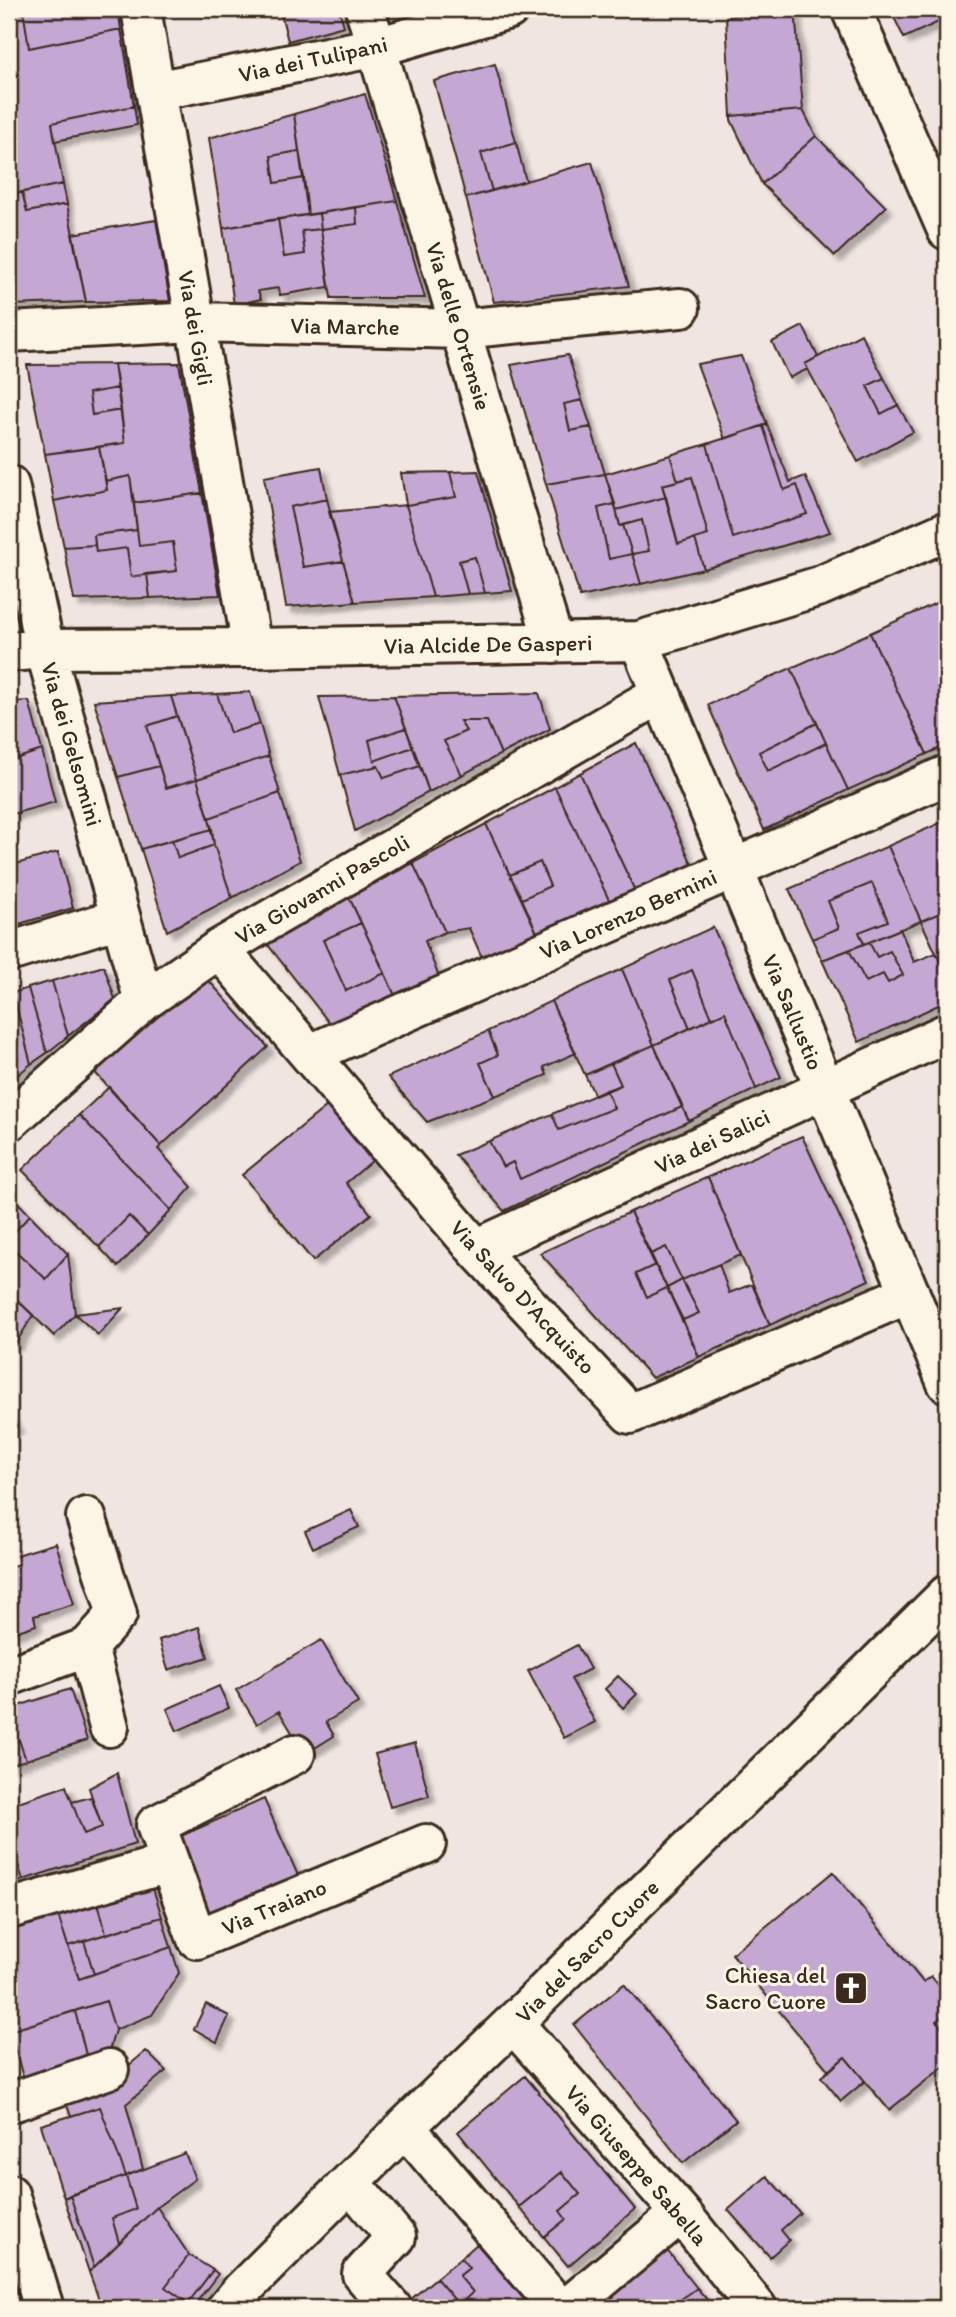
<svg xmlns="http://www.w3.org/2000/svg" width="956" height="2317" font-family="Itim,sans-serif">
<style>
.building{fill:#c5a7d3;stroke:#3b2a1e;stroke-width:2;filter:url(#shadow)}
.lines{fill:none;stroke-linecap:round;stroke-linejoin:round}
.minor-casing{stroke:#3b2a1e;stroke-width:44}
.minor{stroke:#fcf5e5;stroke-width:38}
.labels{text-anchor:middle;stroke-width:6;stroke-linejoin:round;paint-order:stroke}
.street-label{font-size:23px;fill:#3b2a1e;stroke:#fcf5e5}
.poi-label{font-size:23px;fill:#3b2a1e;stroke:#fcf5e5;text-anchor:end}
</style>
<defs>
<filter id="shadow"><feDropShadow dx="6" dy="6" stdDeviation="2" flood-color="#0004"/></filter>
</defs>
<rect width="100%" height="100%" fill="#f1e5e1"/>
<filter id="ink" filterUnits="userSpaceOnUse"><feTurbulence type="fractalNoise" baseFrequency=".0143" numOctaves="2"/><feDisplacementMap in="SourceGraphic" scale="14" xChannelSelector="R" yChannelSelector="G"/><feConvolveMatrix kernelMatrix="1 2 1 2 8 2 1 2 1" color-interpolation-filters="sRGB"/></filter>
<g filter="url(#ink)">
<path class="building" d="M9 9H23L29 48 121 29 134 106 52 123 63 184 9 195Z
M23 9H118L121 29 29 48Z
M286 9H339L344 26 288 41 280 10Z
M795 9 803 110 731 116 726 17Z
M890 9H947V18L904 38Z
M495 64 516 142 481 153 492 191 466 198 434 81Z
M365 94 397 201 308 215 294 114Z
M134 106 137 125 55 141 52 123Z
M803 110 816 136 762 184 731 120V116Z
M294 114 299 151 271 156 275 183 304 178 308 215 223 228 209 138Z
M816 136 886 207 835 256 762 184Z
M516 142 526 181 492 191 481 153Z
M299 151 304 178 275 183 271 156Z
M592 162 629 286 494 302 466 198Z
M63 184 67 204 27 212 22 192Z
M22 192 27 212 67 204 86 302 12 305 9 290V195Z
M397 201 425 298H331L321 229 357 224 356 207Z
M356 207 357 224 321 229 319 213Z
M319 213 321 229 302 231 305 254 284 257 278 219Z
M278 219 284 257 305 254 302 231 321 229 329 287 280 295 279 288 258 291 261 299 234 305 223 228Z
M156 220 170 301 86 302 72 234Z
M803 326 818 357 805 364 808 369 789 378 772 342Z
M861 334 884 378 867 386 881 414 898 405 913 432 858 462 805 364Z
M947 345V361L941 349Z
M568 355 582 400 564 404 570 431 591 427 605 474 546 484 511 365Z
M741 356 767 424 725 439 697 364Z
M179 363 202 493 134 503 130 476 106 481 99 447 125 443 114 364Z
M114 364 118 388 89 393 92 415 121 410 125 443 45 454 27 365Z
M884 378 898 405 881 414 867 386Z
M118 388 121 410 92 415 89 393Z
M582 400 591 427 570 431 564 404Z
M767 424 790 482 805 476 830 532 704 569 695 539 708 535 692 477 678 481 670 455 707 444 733 538 807 514 797 485 784 490 763 426Z
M763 426 784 490 797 485 807 514 733 538 707 444Z
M99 447 107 490 54 501 45 454Z
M670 455 678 481 662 485 666 497 616 510 605 474Z
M321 467 327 499 290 507 303 567 343 561 355 602 286 607 264 477Z
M478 471 512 591 485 593 475 557 459 561 468 594 433 597 406 505 456 497 450 472Z
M450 472 456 497 406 505 401 473Z
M605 474 615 504 598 508 609 559 632 554 641 584 580 597 546 484Z
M130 476 137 530 94 535 95 545 64 547 54 501 107 490 106 481Z
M692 477 708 535 678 544 662 485Z
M202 493 220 595 150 598 147 574 177 571 173 542 139 546 134 503Z
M666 497 678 544 695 539 704 569 641 584 632 554 649 551 642 520 620 526 616 510Z
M327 499 343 561 303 567 290 507Z
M615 504 620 526 623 525 632 554 609 559 598 508Z
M406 505 433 597 355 602 329 512Z
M642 520 649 551 632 554 623 525Z
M137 530 139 546 173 542 177 571 131 577 127 548 96 552 94 535Z
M95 545 96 552 127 548 131 577 147 574 150 598 74 600 64 547Z
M475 557 485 593 468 594 459 561Z
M9 582 16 610H9Z
M947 598V634L939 638 947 656V745L927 754 870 633Z
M870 633 927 754 848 790 791 668Z
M947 634V656L939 638Z
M791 668 817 723 759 752 768 771 826 743 848 790 764 830 708 705Z
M250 692 260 724 230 733 217 694Z
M539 693 550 729 501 754 487 721H460L466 731 444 741 462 775 429 792 394 696Z
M217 694 230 733 260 724 269 756 197 779 171 696Z
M171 696 177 716 147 726 159 766 118 777 94 701Z
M394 696 406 728 369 740 374 761 413 747 420 766 384 778 378 766 340 775 319 697Z
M29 701 42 750 9 761V702Z
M177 716 197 779 166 788 147 726Z
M460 721H487L501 754 462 775 444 741 466 731Z
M817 723 826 743 768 771 759 752Z
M406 728 413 747 374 761 369 740Z
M636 743 692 864 635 891 580 773Z
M42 750 55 802 9 815V761Z
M269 756 280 793 209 818 197 779Z
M159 766 166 788 197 779 212 829 141 849 118 777Z
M378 766 384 778 420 766 429 792 355 831 340 775Z
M580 773 635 891 610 902 555 787Z
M555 787 610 902 538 935 522 899 550 886 540 862 510 875 486 824Z
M280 793 300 861 232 898 214 845 209 818Z
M947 820V910L921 921 888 846Z
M486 824 538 935 483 960 469 928 445 932 413 863Z
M212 829 214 845 178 858 172 840Z
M172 840 178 858 214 845 232 898 167 931 141 849Z
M888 846 921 921 864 944 859 932 888 921 872 883 828 901 839 928 812 939 789 889Z
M58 852 73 908 9 927V866Z
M540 862 550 886 522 899 510 875Z
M413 863 445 932 425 941 440 980 397 1000 349 897Z
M872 883 888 921 859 932 864 944 822 960 812 939 839 928 828 901Z
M349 897 361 923 323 940 346 991 385 973 397 1000 334 1029 265 941Z
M947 910V977L921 921Z
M361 923 385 973 346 991 323 940Z
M713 927 781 1077 756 1089 725 1012 712 1018 692 970 670 980 690 1028 654 1045 622 969Z
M900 929 914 962 936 953 947 977V1001L859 1042 822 960 849 950 866 982 883 974 888 983 903 975 890 951 877 957 869 942Z
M869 942 877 957 890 951 903 975 888 983 883 974 866 982 849 950Z
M104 966 115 999 68 1036 52 981Z
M622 969 654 1045 585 1075 551 1001Z
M692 970 712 1018 690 1028 670 980Z
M202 973 268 1047 161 1146 91 1068Z
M52 981 68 1036 47 1053 28 988Z
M28 988 47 1053 31 1064 13 993Z
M13 993 31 1064 9 1082V994Z
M551 1001 576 1053 544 1067 547 1075 495 1096 480 1063 498 1055 488 1031Z
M725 1012 756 1089 689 1121 654 1045Z
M488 1031 498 1055 480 1063 495 1096 427 1122 388 1077Z
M654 1045 682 1107 520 1179 513 1162 503 1167 489 1141 552 1114 559 1130 614 1108 606 1090 621 1085 611 1063Z
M611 1063 621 1085 595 1096 585 1075Z
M109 1087 161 1146 158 1149 192 1187 171 1210 79 1115Z
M606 1090 614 1108 559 1130 552 1114Z
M327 1106 372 1161 346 1183 371 1214 313 1261 242 1175Z
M682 1107 689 1121 504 1211 455 1155 489 1141 503 1167 513 1162 520 1179Z
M79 1115 171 1210 148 1235 129 1216 99 1247 22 1170Z
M802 1136 869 1280 770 1325 708 1177Z
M708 1177 741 1255 682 1280 666 1247 651 1254 630 1212Z
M9 1193 30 1215 9 1238Z
M630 1212 655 1265 636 1274 647 1297 667 1288 699 1357 652 1378 540 1253Z
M30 1215 68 1254 46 1279 9 1245V1238Z
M129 1216 148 1235 118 1267 99 1247Z
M9 1245 46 1279 68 1254 75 1314 54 1336 9 1292Z
M666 1247 682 1280 667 1288 651 1254Z
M719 1264 729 1293 752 1284 770 1325 699 1357 683 1320 699 1313 682 1280Z
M655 1265 667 1288 647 1297 636 1274Z
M682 1280 699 1313 683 1320 667 1288Z
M9 1292 33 1315 15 1345 9 1342Z
M123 1308 98 1335 75 1314Z
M9 1414 17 1426 9 1433Z
M351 1510 359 1527 313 1548 305 1531Z
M56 1543 74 1604 34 1616 36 1625 9 1634V1567L19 1564 17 1555Z
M199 1627 208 1657 168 1670 159 1640Z
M321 1640 358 1703 326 1722 334 1736 305 1754 279 1711 257 1724 236 1690Z
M577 1645 590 1669 571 1679 595 1722 564 1738 528 1671Z
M618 1676 637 1694 623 1708 605 1689Z
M219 1686 229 1708 177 1731 167 1709Z
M70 1689 87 1740 26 1760 19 1740 9 1743V1709Z
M19 1740 26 1760 9 1765V1743Z
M415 1743 429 1796 390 1807 375 1754Z
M117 1773 135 1844 23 1880 9 1836V1805L66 1786 84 1834 102 1827 89 1788Z
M91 1797 102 1827 84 1834 72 1802Z
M264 1799 300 1880 209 1921 172 1840Z
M9 1836 23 1880 9 1885Z
M833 1872 923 1982 931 1976 947 1995V2013L937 2021 947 2034V2064L889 2110 845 2057 829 2071 732 1954Z
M152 1885 162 1917 106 1934 98 1902Z
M98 1902 106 1934 68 1946 58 1915Z
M58 1915 79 1979 171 1947 179 1973 152 2015 115 2030 106 2001 10 2031 9 1930Z
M162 1917 171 1947 94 1974 84 1941Z
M84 1941 94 1974 79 1979 68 1946Z
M624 1984 736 2120 683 2163 574 2025Z
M106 2001 115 2030 107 2058 88 2063 75 2011Z
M206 2004 229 2016 217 2042 194 2029Z
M75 2011 88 2063 24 2081 10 2031Z
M146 2051 166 2071 126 2104 143 2169 126 2176 100 2107 71 2116 66 2103 115 2077Z
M845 2057 865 2081 841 2101 821 2077Z
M525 2076 635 2209 568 2266 544 2237 566 2219 560 2211 580 2194 562 2172 519 2207 458 2132Z
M100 2107 126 2176 64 2198 41 2125Z
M185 2153 195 2179 157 2207 119 2243 112 2218 136 2209 126 2176Z
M562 2172 580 2194 560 2211 566 2219 544 2237 519 2207Z
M126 2176 136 2209 112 2218 119 2243 94 2267 70 2195Z
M767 2176 800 2213 781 2230 789 2240 770 2257 728 2210Z
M70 2195 94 2267 89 2272 64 2198Z
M157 2207 189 2255 165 2287 188 2303 213 2270 218 2274 192 2308H102L89 2272Z
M477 2244 525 2300 515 2308H419L411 2299 436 2278 459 2305 473 2292 459 2276 469 2268 461 2258Z
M666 2249 697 2288 677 2302 674 2299 661 2308H604L600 2303Z
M189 2255 213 2270 188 2303 165 2287Z
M461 2258 469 2268 459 2276 473 2292 459 2305 436 2278Z
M697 2288 709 2302 707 2308H661L674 2299 677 2302Z"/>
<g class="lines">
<g class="minor-casing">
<path id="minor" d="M141 9 252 648
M365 9 554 643
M851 9 947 230
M155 91 377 47 509 9
M9 332 195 322 460 329 680 308
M9 485 45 649 144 1001
M639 641 947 1383
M9 652 45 649 252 648 639 641 820 586 947 531
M219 949 476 1249 630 1414 910 1293
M9 952 120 918
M310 1054 947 775
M9 1121 144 1001 219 949 660 694
M476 1249 947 1033
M88 1647 109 1727
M9 1676 88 1647 117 1614 86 1517
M295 1754 156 1825 197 1939 426 1844
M9 1909 169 1863
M513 2023 681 2213 757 2308
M9 2103 109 2069
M405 2127 559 2308
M351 2183 396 2237 362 2274 392 2308
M9 2194 44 2308
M227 2308 242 2290 405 2127 513 2023 947 1595
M567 2308 681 2213"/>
</g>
<use href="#minor" class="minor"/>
</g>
</g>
<defs>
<g id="church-square" transform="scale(1.75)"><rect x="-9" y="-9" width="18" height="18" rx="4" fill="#3b2a1e" stroke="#fcf5e5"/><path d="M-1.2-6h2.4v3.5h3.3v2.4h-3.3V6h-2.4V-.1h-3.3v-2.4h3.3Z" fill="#fff"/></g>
</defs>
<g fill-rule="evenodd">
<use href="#church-square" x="851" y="1988"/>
</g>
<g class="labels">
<g class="street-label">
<text transform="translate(313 59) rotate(-12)" y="8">Via dei Tulipani</text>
<text transform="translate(345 326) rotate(1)" y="8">Via Marche</text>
<text transform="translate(459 326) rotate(73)" y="8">Via delle Ortensie</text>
<text transform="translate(196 328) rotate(80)" y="8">Via dei Gigli</text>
<text transform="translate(488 644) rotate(-1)" y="8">Via Alcide De Gasperi</text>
<text transform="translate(72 744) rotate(74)" y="8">Via dei Gelsomini</text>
<text transform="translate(322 889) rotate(-30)" y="8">Via Giovanni Pascoli</text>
<text transform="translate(628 914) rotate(-24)" y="8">Via Lorenzo Bernini</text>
<text transform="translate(793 1012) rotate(67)" y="8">Via Sallustio</text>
<text transform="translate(712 1141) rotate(-25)" y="8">Via dei Salici</text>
<text transform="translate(523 1297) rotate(47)" y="8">Via Salvo D'Acquisto</text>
<text transform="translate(274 1907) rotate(-23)" y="8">Via Traiano</text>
<text transform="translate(587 1951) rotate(-45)" y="8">Via del Sacro Cuore</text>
<text transform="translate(637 2165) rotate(49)" y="8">Via Giuseppe Sabella</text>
</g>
<g class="poi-label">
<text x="826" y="1983">Chiesa del<tspan x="826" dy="26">Sacro Cuore</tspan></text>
</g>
</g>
<rect width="956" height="2317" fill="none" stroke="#fcf5e5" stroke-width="35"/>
<rect x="18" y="18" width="921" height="2282" fill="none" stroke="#3b2a1e" stroke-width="2.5" filter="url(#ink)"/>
</svg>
